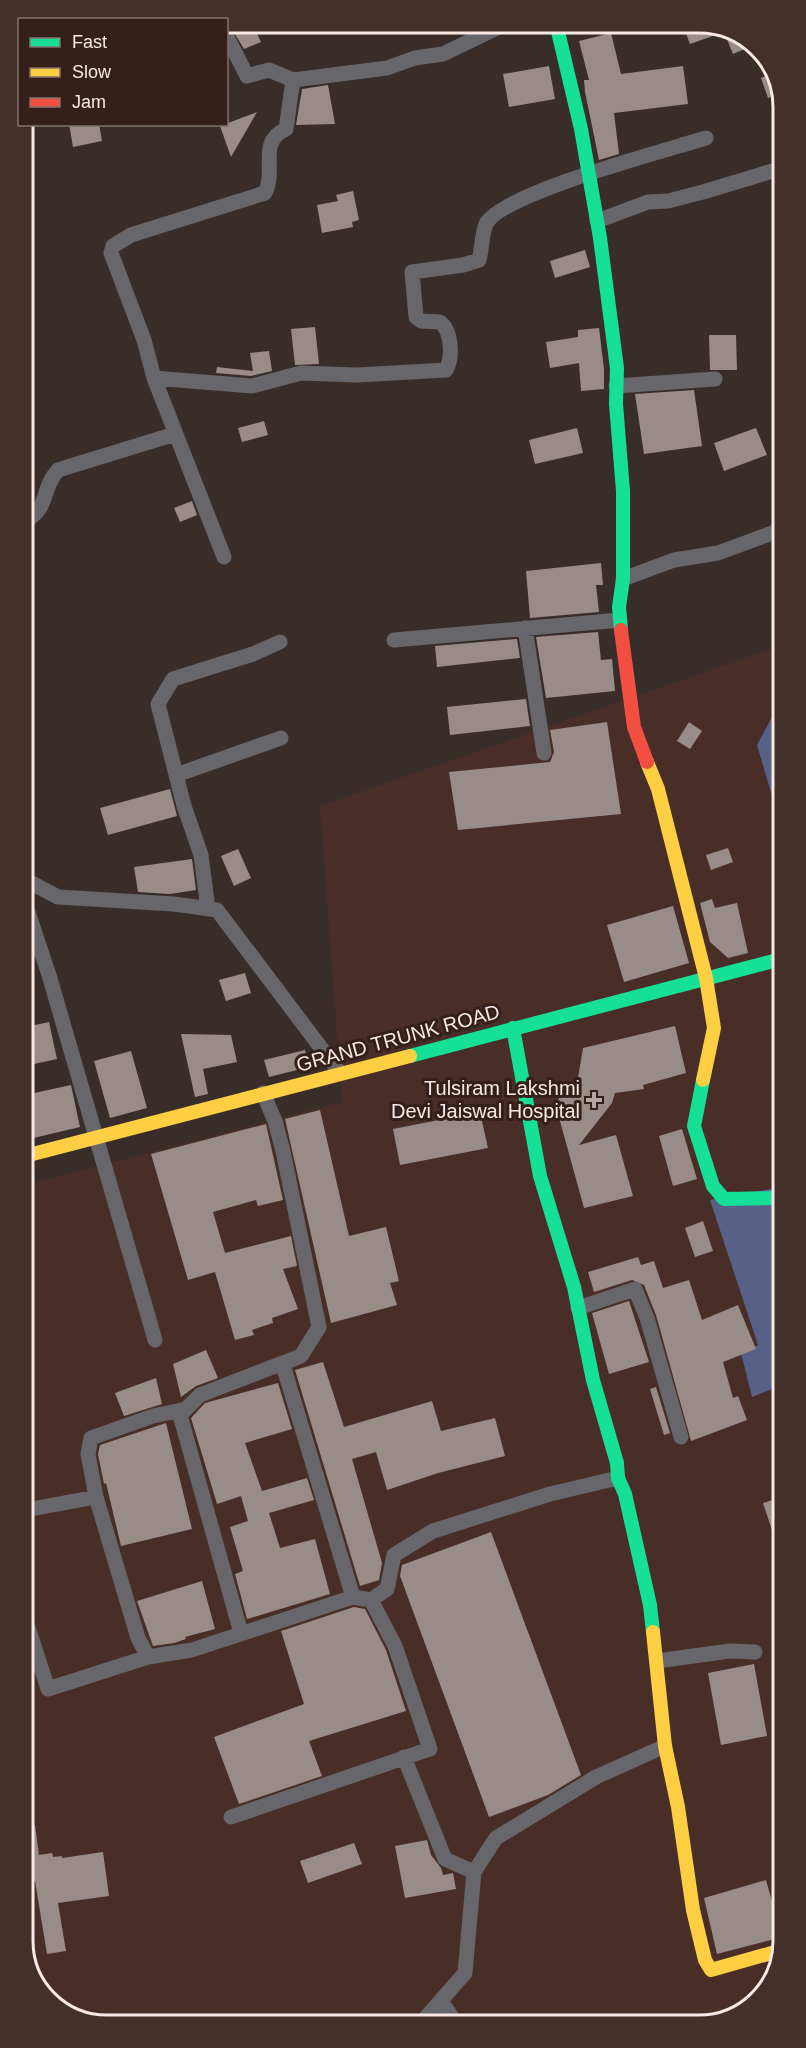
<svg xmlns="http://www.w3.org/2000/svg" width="806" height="2048" font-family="Arial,sans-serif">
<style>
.built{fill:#482e27}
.water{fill:#576187}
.building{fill:#998b88}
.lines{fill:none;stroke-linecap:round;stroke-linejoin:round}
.street{stroke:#66666b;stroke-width:15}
.fast{stroke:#16e098;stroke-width:14}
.slow{stroke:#ffcf43;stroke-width:14}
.jam{stroke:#f24e42;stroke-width:14}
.poi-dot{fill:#b5a7a4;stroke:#341f1b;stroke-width:2}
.labels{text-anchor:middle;stroke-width:6;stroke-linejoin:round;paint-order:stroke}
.street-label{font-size:20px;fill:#f8e9e5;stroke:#341f1b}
.poi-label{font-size:20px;fill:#f8e9e5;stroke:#341f1b;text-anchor:end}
.rim{fill:none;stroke:#f8e9e5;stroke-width:3}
</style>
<rect width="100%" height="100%" fill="#392d2a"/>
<path class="built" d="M780 646 783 1941 766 1992 726 2021 101 2025 55 2008 27 1968 25 1185 342 1102 320 806Z"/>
<path class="water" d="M781 700V826L757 745Z
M782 1187V1385L752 1397 741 1353 758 1345 710 1200Z"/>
<path class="building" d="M239 23H252L261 42 244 49 230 26Z
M682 23H705L751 40 754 45 733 54 724 32 690 44Z
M611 33 621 74 683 66 688 104 614 113 619 154 599 160 585 92 584 80H589L579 41Z
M549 66 555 99 509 107 503 74Z
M774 73 779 80V94L768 98 761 78Z
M328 85 335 124 296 125 302 89Z
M257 112 231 157 220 126Z
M69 124H99L102 141 73 147Z
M353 191 359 220 352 222 353 227 322 233 317 205 338 201 336 195Z
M585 250 590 267 555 278 550 261Z
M315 327 319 364 295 365 291 329Z
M599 328 604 369V389L581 391 579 363 550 368 546 342 578 337V330Z
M709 335H736L737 370H710Z
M269 351 272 371 251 376 216 373 217 367 253 371 250 353Z
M694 390 702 446 644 454 635 394Z
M264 421 268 435 242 442 238 428Z
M577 428 583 453 535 464 529 440Z
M756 428 767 455 724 471 714 443Z
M192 501 197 515 180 522 174 508Z
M601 563 603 585H596L599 612 530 618 526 571Z
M598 632 601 660 612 659 615 691 546 698 536 637Z
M517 639 520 658 437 667 435 646Z
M526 699 530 726 450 735 447 707Z
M607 722 621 814 458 830 449 772 550 762 554 752 550 730Z
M689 722 702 731 690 749 677 741Z
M170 789 177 816 108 835 100 808Z
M728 848 733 862 711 870 706 855Z
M238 849 251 878 234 886 221 856Z
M192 859 196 890 170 894 138 892 134 867Z
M712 899 715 908 737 903 748 953 728 958 710 942 700 903Z
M673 906 689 963 624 982 607 925Z
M245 973 251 993 226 1001 219 980Z
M49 1022 57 1059 25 1066V1050L31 1048 26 1027Z
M675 1026 686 1073 643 1085 644 1089 615 1093 612 1103 579 1145 616 1135 633 1196 584 1208 555 1103 578 1078 583 1048Z
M181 1034 231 1035 237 1062 203 1069 208 1094 195 1097Z
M305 1050 309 1067 269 1077 264 1060Z
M131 1051 147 1108 110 1118 94 1061Z
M71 1085 80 1127 25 1140V1095Z
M320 1110 349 1236 386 1227 399 1281 390 1283 397 1305 331 1323 285 1119Z
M480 1112 488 1148 400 1165 393 1129Z
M266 1124 283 1200 258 1206 256 1200 213 1212 225 1253 291 1236 297 1266 283 1269 298 1309 272 1318 273 1323 252 1330 254 1335 235 1340 215 1272 188 1280 151 1154Z
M682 1129 697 1179 673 1186 659 1136Z
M703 1221 713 1251 695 1257 685 1228Z
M638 1257 641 1265 654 1261 663 1288 689 1280 702 1320 738 1305 756 1349 723 1362 733 1398 738 1396 747 1420 691 1441 656 1315 644 1285 632 1280 594 1292 588 1272Z
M629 1301 649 1362 609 1374 592 1313Z
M206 1350 218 1378 196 1386 181 1397 173 1364Z
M323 1362 344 1427 432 1401 441 1431 495 1418 505 1456 438 1473 387 1490 376 1452 352 1459 382 1563 379 1580 360 1586 295 1370Z
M156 1378 162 1404 124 1416 115 1393Z
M278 1383 292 1429 245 1443 262 1491 307 1478 314 1500 269 1513 280 1548 315 1539 330 1594 247 1619 235 1574 243 1571 230 1527 248 1521 241 1496 217 1504 191 1418 205 1403Z
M656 1387 670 1433 664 1435 650 1389Z
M166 1423 192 1529 121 1546 106 1483 104 1484 98 1454 100 1445Z
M782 1497 783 1527 772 1530 763 1503Z
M491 1532 581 1775 548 1795 489 1817 400 1576 402 1565Z
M202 1581 215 1629 185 1637 186 1639 174 1643 153 1646 137 1601Z
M354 1607 365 1609 386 1650 406 1711 309 1741 322 1776 239 1804 214 1737 304 1704 281 1631Z
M754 1664 767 1736 721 1745 708 1673Z
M27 1825H35L39 1855 52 1853 53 1857 62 1856V1858L103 1852 109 1896 58 1903 66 1951 47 1954 35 1881 27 1882Z
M427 1840 431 1855 441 1868 443 1875 453 1873 456 1889 405 1898 395 1846Z
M354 1843 362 1864 308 1883 300 1861Z
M766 1880 782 1937 717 1954 704 1898Z"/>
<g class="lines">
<path class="street" d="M226 35 247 76 269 70 293 80 387 68 415 58 443 54 507 23
M597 221 648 202 668 201 703 192 779 169
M154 378 252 386 301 373 357 375 446 370C453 358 452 331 440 322L421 321 416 317 412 272 463 265 479 260C482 249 482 233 486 224 502 193 668 150 706 138
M616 386 715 379
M24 522C51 507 40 490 58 470L175 434
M224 557 154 378 144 340 111 253 113 246 131 235 265 193C277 169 257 142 286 129L293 80
M623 579 674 560 718 553 780 530
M525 628 544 753
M394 640 620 620
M176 775 281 738
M24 879 58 897 174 904 217 910 340 1073
M24 900 49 975 155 1340
M208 909 201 855 184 806 158 704 173 679 253 654 280 642
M578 1308 635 1289 647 1318 681 1437
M186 1409 153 1416 91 1438 88 1454 96 1497 138 1638 148 1657 192 1650 353 1597 283 1365
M26 1510 96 1497
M371 1600 387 1589 394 1555 433 1531 550 1494 618 1478
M26 1621 48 1689 148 1657
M241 1633 180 1415 200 1395 301 1356 319 1327 283 1151 275 1121 263 1093
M657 1661 730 1651 755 1652
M404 1757 445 1859 474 1872
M231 1817 430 1749 395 1646 371 1600 353 1597
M441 2001 456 2023
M421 2023 465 1973 474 1872 496 1838 596 1777 665 1746"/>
<path class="fast" d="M556 23 581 129 600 238 617 368 616 404 623 491V579L619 607 621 630
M513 1028 540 1176 574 1287 593 1380 617 1463 618 1478 625 1494 650 1605 653 1632
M410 1056 781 959
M703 1080 694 1126 713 1186 724 1199 782 1198"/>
<path class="slow" d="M647 762 658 789 706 978 714 1028 703 1080
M25 1156 410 1056
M653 1632 665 1746 678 1807 693 1910 705 1960 711 1970 775 1952 778 1959"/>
<path class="jam" d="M621 630 634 727 647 762"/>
</g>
<path class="poi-dot" d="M591 1091h6v6h6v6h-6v6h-6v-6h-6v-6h6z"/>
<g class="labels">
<g class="street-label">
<text transform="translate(398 1038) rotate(-15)" y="7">GRAND TRUNK ROAD</text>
</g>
<g class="poi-label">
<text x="580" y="1095">Tulsiram Lakshmi<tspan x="580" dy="23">Devi Jaiswal Hospital</tspan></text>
</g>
</g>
<path d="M0 0H806V2048H0ZM107 33H699A74 74 0 0 1 773 107V1941A74 74 0 0 1 699 2015H107A74 74 0 0 1 33 1941V107A74 74 0 0 1 107 33Z" fill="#442f2b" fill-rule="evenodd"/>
<path class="rim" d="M107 33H699A74 74 0 0 1 773 107V1941A74 74 0 0 1 699 2015H107A74 74 0 0 1 33 1941V107A74 74 0 0 1 107 33Z"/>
<rect x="18" y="18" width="210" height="108" fill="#341f1b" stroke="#82706c" stroke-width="1.5"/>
<rect x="30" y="38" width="30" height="9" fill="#16e098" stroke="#82706c" stroke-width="1.5"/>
<text x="72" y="48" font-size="18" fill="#f8e9e5">Fast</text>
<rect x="30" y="68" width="30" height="9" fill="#ffcf43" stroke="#82706c" stroke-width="1.5"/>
<text x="72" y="78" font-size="18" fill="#f8e9e5">Slow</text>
<rect x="30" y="98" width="30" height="9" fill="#f24e42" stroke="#82706c" stroke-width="1.5"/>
<text x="72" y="108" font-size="18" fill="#f8e9e5">Jam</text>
</svg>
